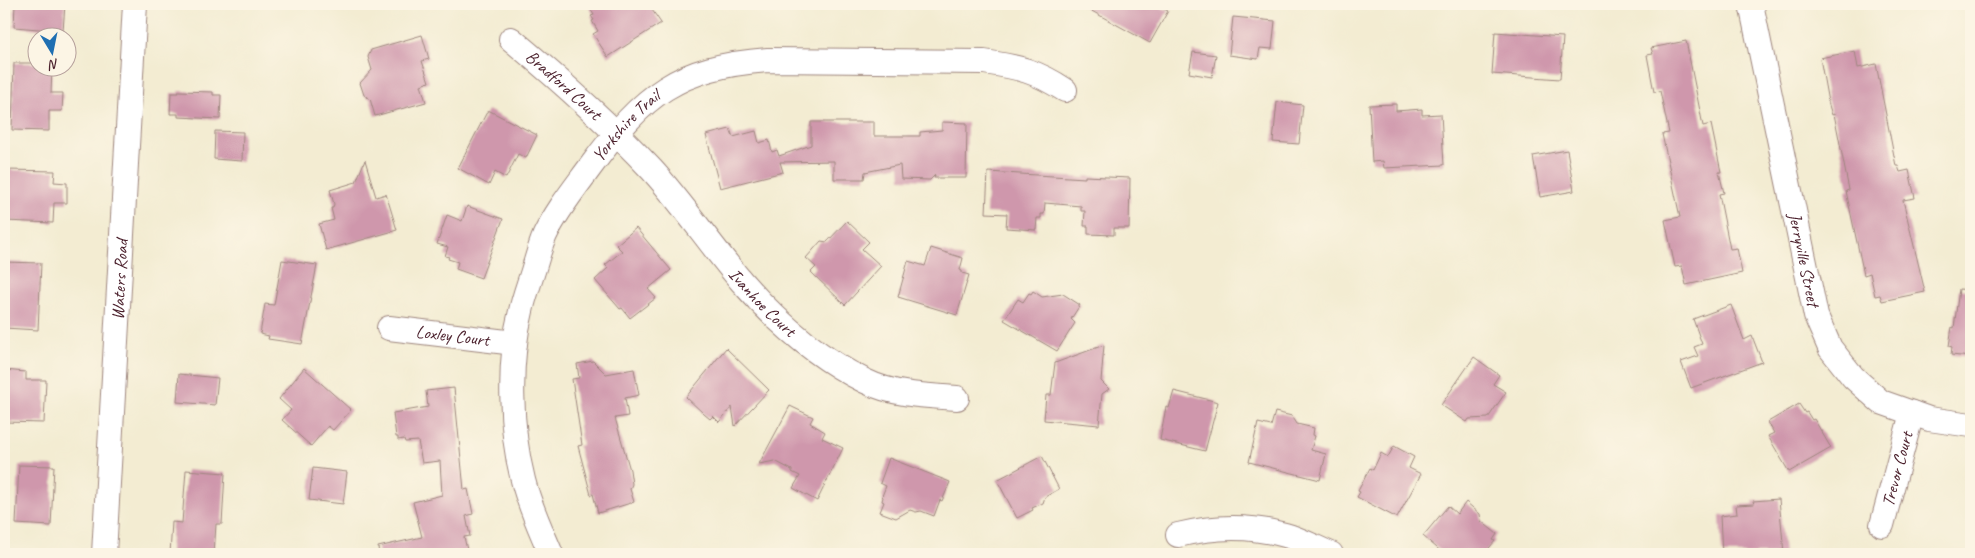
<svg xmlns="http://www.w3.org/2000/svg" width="1975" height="558" font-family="Caveat,sans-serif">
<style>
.building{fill:#cf97ac}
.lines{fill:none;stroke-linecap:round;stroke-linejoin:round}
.minor-casing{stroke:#9e867e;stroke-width:26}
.minor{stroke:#fff;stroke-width:24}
.labels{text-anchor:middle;stroke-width:4.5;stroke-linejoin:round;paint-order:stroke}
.street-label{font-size:18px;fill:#4a1f2b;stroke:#fcf5e5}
</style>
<rect width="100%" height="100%" fill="#fcf5e5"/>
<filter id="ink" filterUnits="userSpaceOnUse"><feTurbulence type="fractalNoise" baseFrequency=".02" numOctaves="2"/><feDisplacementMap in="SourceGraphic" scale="10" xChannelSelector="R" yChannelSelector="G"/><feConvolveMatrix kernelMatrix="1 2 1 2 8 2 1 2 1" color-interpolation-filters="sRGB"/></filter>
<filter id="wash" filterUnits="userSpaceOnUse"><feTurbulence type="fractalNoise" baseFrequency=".0096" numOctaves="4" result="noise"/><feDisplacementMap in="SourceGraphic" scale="20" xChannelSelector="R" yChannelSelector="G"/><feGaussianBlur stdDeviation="1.12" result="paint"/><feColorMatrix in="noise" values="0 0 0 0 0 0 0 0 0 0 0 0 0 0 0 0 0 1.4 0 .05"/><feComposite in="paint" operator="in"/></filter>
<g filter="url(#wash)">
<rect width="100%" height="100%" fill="#f3ecd2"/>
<g id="blocks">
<path class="building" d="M15 4H65L63 31 14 27Z
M587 4H648L661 23 608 57 593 34 598 31 592 21 594 20 591 16 594 15Z
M1079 4H1155L1168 11 1150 43Z
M1233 17 1275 21 1272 49 1260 48 1258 59 1229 55Z
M1495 32 1563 37 1560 79 1492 74Z
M422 35 429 59 422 61 429 82 421 85 426 102 375 116 370 99 364 95 360 83 372 70 368 57 371 50Z
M1686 41 1703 126 1711 124 1721 172H1719L1724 193 1719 194 1730 249 1737 248 1742 273 1686 285 1682 266 1675 267 1665 220 1680 217 1662 134 1669 133 1660 91 1654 92 1647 55 1653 54 1651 48Z
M1855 51 1858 68 1876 64 1896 166H1898L1900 172 1909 170 1915 198 1903 200 1925 292 1882 301 1880 295 1875 296 1870 273 1864 275 1846 191 1849 190 1839 139 1834 114 1832 115 1828 102 1820 58Z
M1193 52 1216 55 1212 77 1189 73Z
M14 63H38V68H52L51 93H63L62 111H49V131L12 130Z
M178 91 213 92V95H221L220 119 178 117V114H170L171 93H179Z
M1277 102 1303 105 1299 144 1273 142Z
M1396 104V111L1422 109V115L1441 114 1444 165 1384 168 1383 161 1372 162 1369 105Z
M488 110 537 135 526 158 518 154 506 178 495 172 489 185 458 168Z
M811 122H874V136H920V132L942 130V122L967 123 966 178H934L935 175 930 180 901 179 900 165 865 172 864 179H834V161L780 162 783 172 720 188 706 135 730 129 733 137 756 131 759 143 769 140 772 152 777 150 779 156 811 145Z
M215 131 243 132 242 161 214 159Z
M1567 150 1574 191 1540 197 1533 156Z
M365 160 376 197 386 194 397 230 326 250 319 224 334 220 331 208H333L334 204 330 190 356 182Z
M7 170 55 171 54 182 67 183V203H54L53 223 5 221Z
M988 172 1085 178V176L1130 178 1129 228H1114V235L1088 234V226H1084L1085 211H1081V206L1045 203 1044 214H1041V218H1037L1036 230 1006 228 1007 214 986 213Z
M467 206 503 219 481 278 456 269 458 262 448 259 449 257 445 256 448 247 437 244 447 215 462 221Z
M847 221 869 242 862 249 881 266 845 305 811 272 816 267 806 258 821 241 827 242Z
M636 228 671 270 648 289 656 298 630 318 622 308 620 309 595 280 608 268 605 265 622 251 616 245Z
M931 248 963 258 960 270 962 271V273L969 275 957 315 898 297 908 261 925 266Z
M282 260 317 265 302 344 268 339 269 336 260 334 265 304 274 305Z
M4 262 41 263 38 330 4 328Z
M1959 289 1971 290V357L1951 355 1952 347 1949 346 1952 327 1954 328Z
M1033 291 1042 297 1063 294 1080 305 1071 319 1075 323 1057 351 1004 320 1018 299 1023 302 1029 293 1031 294Z
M1731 305 1744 340 1752 336 1762 362 1691 388 1681 362 1698 356 1694 347 1702 344 1693 319Z
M1104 345 1101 381 1109 389 1102 394 1099 425 1044 420 1046 395H1051L1055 363Z
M726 348 769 390 735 426 732 407 719 422 713 416 710 419 704 414 686 397Z
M1474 357 1499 375 1493 384 1506 392 1488 418 1469 419 1467 422 1441 405Z
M593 361 606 374 634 369 639 395 625 398 628 416 615 418 630 470 632 484 630 489 634 502 598 513 593 494 591 495 578 446 582 445 572 379 579 378 577 364Z
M304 368 351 410 333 430 328 426 311 446 282 420 291 410 279 399Z
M4 370 26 372V380H46L44 423 4 422Z
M179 374 218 378 215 405 177 402Z
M454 388 464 490 468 489 473 514 466 516 470 536 464 537 468 554H379L378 547 422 537 413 502 442 495 440 461 422 463 418 441 405 442 404 439 398 440V437H396L393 413 428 407 426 391Z
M1174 391 1218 402 1205 451 1160 440 1166 407 1169 408Z
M1799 404 1805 413 1807 412 1812 420 1814 419 1831 448 1789 472 1768 436 1774 433 1768 422Z
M790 406 813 417 810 423 825 432 822 438 843 448 817 501 793 488 800 476 792 472V470L775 461 759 464Z
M1275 412 1292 416 1297 424 1314 428 1313 435 1315 436 1311 450 1326 454 1320 480 1249 462 1258 423 1271 426Z
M1394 446 1414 457 1409 468 1421 474 1397 518 1357 497 1360 492 1358 491 1370 468 1373 470 1381 453 1388 457Z
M1042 456 1059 489 1045 497 1043 503 1032 508 1033 510 1017 518 997 480Z
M889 458 950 482 942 501 940 500 934 516 921 511 916 512 910 510 896 518 880 512 884 502 882 501 883 497 882 496 886 486 880 483Z
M19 465 54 466 51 526 16 524Z
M313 468 347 472 343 504 309 500Z
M186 470 225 473 222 524H216L214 554H170L172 522 182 523Z
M1779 499 1784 554H1722L1720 516 1737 514 1736 505 1754 504 1753 501Z
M1466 502 1480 514 1481 521 1497 534 1493 540 1495 541 1484 554H1444L1423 536 1448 506 1457 514Z"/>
</g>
</g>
<g filter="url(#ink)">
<use href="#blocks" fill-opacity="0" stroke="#9e867e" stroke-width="1"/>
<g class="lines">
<g class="minor-casing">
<g id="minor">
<path id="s1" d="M1751 4 1816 316 1830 348 1853 377 1881 402 1929 419 1971 425"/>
<path id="s2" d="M511 39C560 80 608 123 652 170 684 205 711 246 742 282 776 321 818 358 865 381 893 395 926 396 957 398"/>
<path id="s3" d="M389 328 515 343"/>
<path id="s4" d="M1882 525 1912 413"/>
<path d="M1178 535C1214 526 1249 525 1285 535 1300 539 1316 548 1331 554"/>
<path id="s5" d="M104 554 135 4"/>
<path id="s6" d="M551 554C541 530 529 505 523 480 510 429 508 362 521 311 524 297 529 284 533 271 537 259 540 246 545 235 557 210 575 188 591 166 644 94 677 67 768 60L984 62C1019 67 1036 71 1065 90"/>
</g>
</g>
<use href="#minor" class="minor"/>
</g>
</g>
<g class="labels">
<g class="street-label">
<text dy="6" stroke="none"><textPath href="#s2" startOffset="70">Bradford Court</textPath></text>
<text dy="6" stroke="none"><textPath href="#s6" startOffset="466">Yorkshire Trail</textPath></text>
<text dy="6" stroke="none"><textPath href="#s1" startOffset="261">Jerryville Street</textPath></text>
<text dy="6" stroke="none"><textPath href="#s5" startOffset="275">Waters Road</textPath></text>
<text dy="6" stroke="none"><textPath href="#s2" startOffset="365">Ivanhoe Court</textPath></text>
<text dy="6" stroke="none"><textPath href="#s3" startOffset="64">Loxley Court</textPath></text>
<text dy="6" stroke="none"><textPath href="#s4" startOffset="58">Trevor Court</textPath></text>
</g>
</g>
<rect width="1975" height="558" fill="none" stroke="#fcf5e5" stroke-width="20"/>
<g transform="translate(52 52) rotate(170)"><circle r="24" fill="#fcf5e5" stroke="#b59f9b"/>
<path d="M0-4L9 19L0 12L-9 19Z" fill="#1f6fb2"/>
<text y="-8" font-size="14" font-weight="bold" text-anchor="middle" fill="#4a1f2b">N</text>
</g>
</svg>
